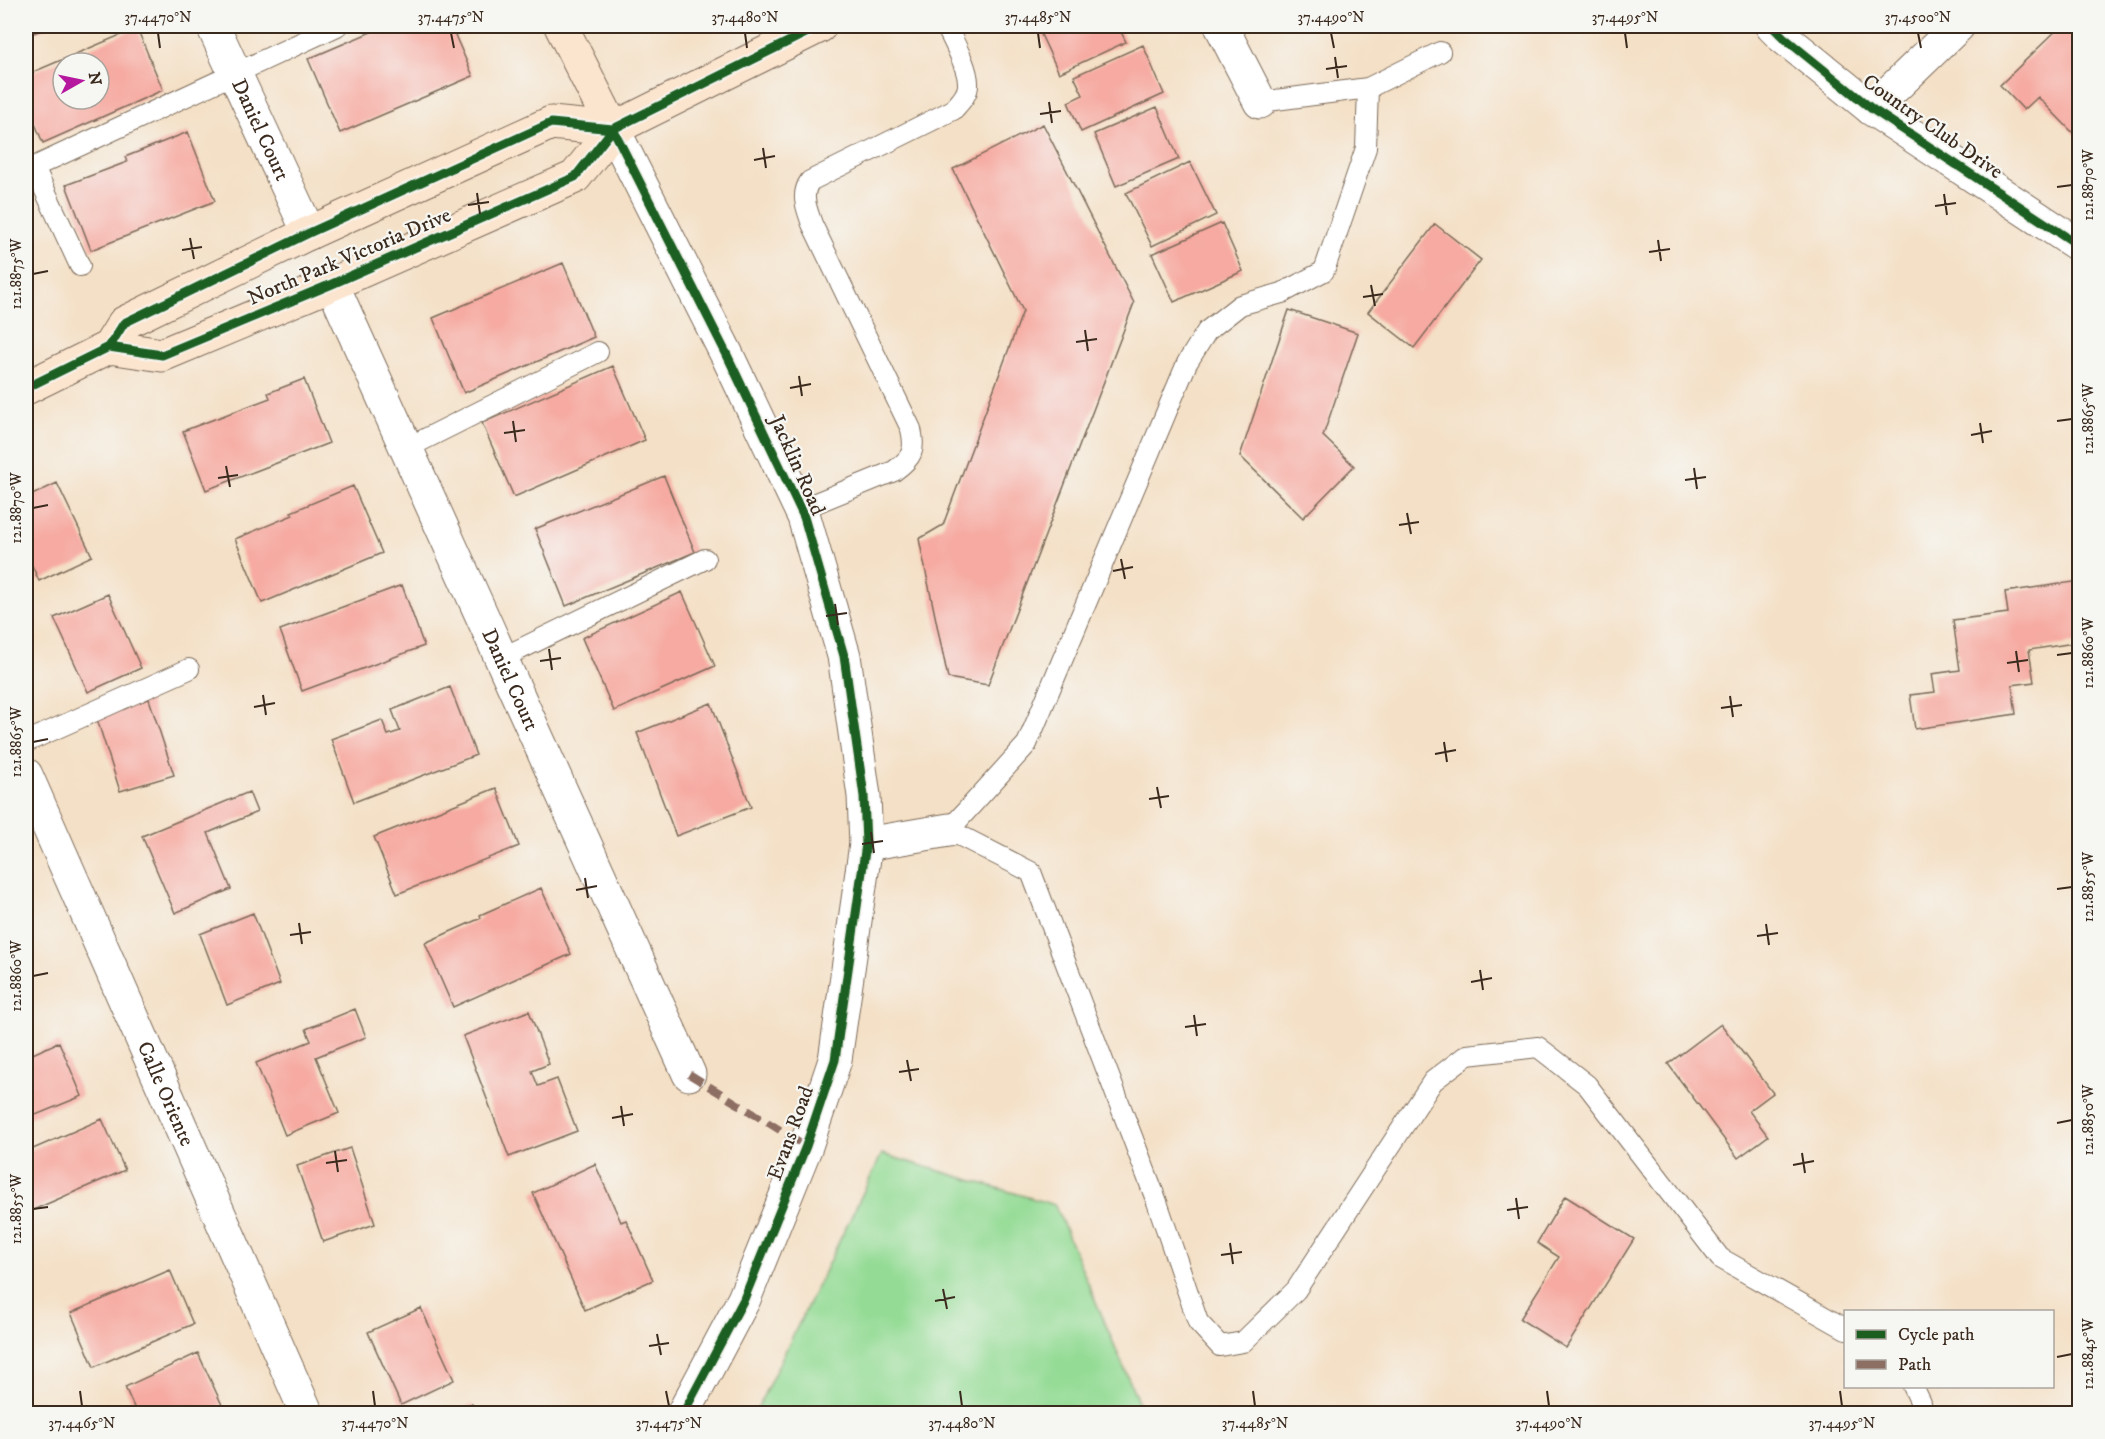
<svg xmlns="http://www.w3.org/2000/svg" width="2105" height="1439" font-family="'IM FELL DW Pica',serif">
<style>
.green{fill:#94db95;stroke:#68825a;stroke-width:1.5}
.building{fill:#f6aaa1;fill-rule:evenodd}
.lines{fill:none;stroke-linecap:round;stroke-linejoin:round}
.service-casing{stroke:#7c6a59;stroke-width:22}
.minor-casing{stroke:#7c6a59;stroke-width:35}
.tertiary-casing{stroke:#7c6a59;stroke-width:35}
.secondary-casing{stroke:#7c6a59;stroke-width:35}
.service{stroke:#fff;stroke-width:20}
.minor{stroke:#fff;stroke-width:33}
.tertiary{stroke:#fff;stroke-width:33}
.secondary{stroke:#fce5cf;stroke-width:33}
.quiet{stroke:#8d6e63;stroke-width:8;stroke-dasharray:15 8;stroke-linecap:butt}
.cycleway-casing{stroke:#f6f6f2;stroke-width:13}
.cycleway{stroke:#1b5e20;stroke-width:9}
.ticks{fill:none;stroke:#3b2a1e;stroke-width:2}
.labels{text-anchor:middle;stroke-width:4.5;stroke-linejoin:round;paint-order:stroke}
.street-label{font-size:21px;fill:#3b2a1e;stroke:#f6f6f2}
.neatline{fill:none;stroke:#3b2a1e;stroke-width:2}
.ticks-label{font-size:15px;text-anchor:middle;fill:#3b2a1e}
</style>
<rect width="100%" height="100%" fill="#f6f6f2"/>
<filter id="ink" filterUnits="userSpaceOnUse"><feTurbulence type="fractalNoise" baseFrequency=".0167" numOctaves="2"/><feDisplacementMap in="SourceGraphic" scale="12" xChannelSelector="R" yChannelSelector="G"/><feConvolveMatrix kernelMatrix="1 2 1 2 8 2 1 2 1" color-interpolation-filters="sRGB"/></filter>
<filter id="wash" filterUnits="userSpaceOnUse"><feTurbulence type="fractalNoise" baseFrequency=".008" numOctaves="4" result="noise"/><feDisplacementMap in="SourceGraphic" scale="24" xChannelSelector="R" yChannelSelector="G"/><feGaussianBlur stdDeviation="1.35" result="paint"/><feColorMatrix in="noise" values="0 0 0 0 0 0 0 0 0 0 0 0 0 0 0 0 0 1.4 0 .05"/><feComposite in="paint" operator="in"/></filter>
<g filter="url(#wash)">
<rect width="100%" height="100%" fill="#f4e0c6"/>
<path class="green" d="M882 1154 1055 1205 1143 1413H755Z"/>
<g id="blocks">
<path class="building" d="M26 26H52L26 36Z
M385 26H451L473 76 340 133 308 59Z
M1037 26H1118L1126 42 1059 73Z
M2061 26H2080V133L2076 136 2038 97 2024 110 2000 85Z
M137 28 163 90 43 143 26 102V75ZM63 63H99V99H63Z
M1143 45 1164 94 1081 132 1068 102 1083 95 1074 76Z
M1157 107 1179 159 1116 186 1094 134Z
M1043 124 1134 303 988 685 948 678 919 539 943 525 1023 311 953 169Z
M188 132 215 201 91 250 66 185 127 162 125 157Z
M1190 162 1216 215 1152 246 1126 193Z
M1222 223 1243 271 1174 302 1152 254Z
M1435 224 1481 260 1414 348 1368 312Z
M563 263 594 337 464 393 433 318Z
M1289 310 1358 333 1323 436 1354 466 1303 518 1240 456Z
M613 366 645 440 514 497 482 423Z
M304 379 329 443 206 490 183 431 270 398 268 393Z
M664 476 695 552 566 606 535 529Z
M57 483 92 556 39 581 26 552V498Z
M353 486 382 553 262 603 235 539 293 515 291 512Z
M2080 581V642L2029 650 2034 682 2012 685 2016 714 1915 729 1910 695 1935 692 1932 674 1960 670 1953 620 2008 613 2005 592Z
M402 585 424 646 302 691 280 630Z
M682 592 715 666 614 711 582 638Z
M108 594 141 668 88 692 54 618Z
M450 687 476 755 354 802 331 739 382 720 388 735 400 731 392 710Z
M149 699 174 775 120 791 96 716Z
M711 703 751 807 676 836 637 733Z
M496 788 519 846 397 894 374 837Z
M249 792 257 812 208 833 231 889 175 913 142 836Z
M541 888 571 954 453 1007 425 943 481 918 480 915Z
M253 913 280 984 227 1005 200 934Z
M355 1009 366 1037 316 1057 339 1113 285 1135 256 1063 311 1041 306 1029Z
M529 1011 549 1064 532 1071 538 1086 557 1079 577 1131 509 1157 463 1036Z
M1721 1024 1773 1093 1749 1111 1768 1136 1738 1158 1668 1064Z
M59 1042 82 1096 26 1119V1057Z
M102 1119 125 1170 26 1213V1152Z
M350 1148 375 1224 323 1242 297 1166Z
M595 1164 621 1222 626 1220 653 1280 585 1310 533 1193Z
M1565 1196 1634 1239 1566 1348 1520 1319 1559 1257 1537 1243Z
M170 1270 193 1324 94 1367 71 1313Z
M421 1308 454 1380 401 1405 368 1332Z
M198 1353 222 1405 204 1414H137L125 1387Z
M472 1404 477 1414H452Z"/>
</g>
</g>
<g filter="url(#ink)">
<use href="#blocks" fill-opacity="0" stroke="#7c6a59" stroke-width="1.5"/>
<g class="lines">
<g class="service-casing">
<path id="service" d="M1440 52 1368 88 1366 148 1324 271 1282 293 1240 305 1207 331 1187 363 1027 744 949 830 1031 872 1157 1202 1198 1322 1220 1346 1243 1342 1296 1290 1433 1081 1467 1055 1538 1047 1587 1085 1720 1258 1846 1329
M1260 102 1368 88
M80 266 34 167 337 26
M407 448 598 352
M801 509 894 471C912 458 916 451 911 429L812 224C807 209 800 195 810 181L953 110C959 103 968 95 968 85 969 68 953 41 946 26
M502 658 705 559
M26 742 189 669
M1913 1386 1921 1403V1414"/>
</g>
<g class="minor-casing">
<g id="minor">
<path id="s1" d="M213 26 309 233"/>
<path d="M1221 26 1260 102"/>
<path d="M1872 109 1958 26"/>
<path id="s2" d="M332 284 689 1074"/>
<path id="s3" d="M26 775 307 1414"/>
<path d="M866 844 949 830"/>
</g>
</g>
<g class="tertiary-casing">
<path id="tertiary" d="M1772 26 1783 37 1872 109 2080 246
M613 129 727 355 804 517 844 656 864 796 866 844 835 1060 806 1146 744 1299 683 1414"/>
</g>
<g class="secondary-casing">
<path id="secondary" d="M561 26 613 129
M109 347 162 355 332 284 575 177 613 129 820 26
M26 388 109 347 124 323 309 233 551 123 613 129"/>
</g>
<use href="#service" class="service"/>
<use href="#minor" class="minor"/>
<use href="#tertiary" class="tertiary"/>
<use href="#secondary" class="secondary"/>
<path class="quiet" d="M689 1074 806 1146"/>
<g class="cycleway-casing">
<path id="cycleway" d="M1772 26 1783 37 1872 109 2080 246
M613 129 727 355 804 517 844 656 864 796 866 844 835 1060 806 1146 744 1299 683 1414
M109 347 162 355 332 284 575 177 613 129 820 26
M26 388 109 347 124 323 309 233 551 123 613 129"/>
</g>
<use href="#cycleway" class="cycleway"/>
</g>
</g>
<path class="ticks" d="M158 33 160 48M451 33 454 48M745 33 747 48M1038 33 1040 48M1331 33 1334 48M1625 33 1627 48M1918 33 1921 48M1335 57 1338 78M1326 69 1347 66M1049 102 1052 123M1040 114 1061 111M763 148 766 168M754 160 775 156M2057 187 2072 185M477 193 480 214M1944 194 1947 215M468 205 489 202M1935 206 1956 203M190 238 194 259M1658 240 1661 261M182 250 202 247M1649 252 1670 249M33 274 48 271M1371 285 1375 306M1363 297 1383 294M1085 330 1088 351M1076 342 1097 339M799 376 802 396M790 388 811 384M513 421 516 442M2057 421 2072 419M1980 423 1983 443M504 433 525 430M1971 435 1992 431M226 466 230 487M1694 468 1697 489M218 478 238 475M1685 480 1706 477M33 508 48 505M1407 513 1411 534M1399 525 1419 522M1121 559 1125 579M1113 571 1133 567M835 604 838 625M826 616 847 613M549 649 552 670M2016 651 2019 672M2057 655 2072 653M540 661 561 658M2007 663 2028 660M263 695 266 715M1730 696 1733 717M254 707 275 703M1721 708 1742 705M33 742 48 739M1444 742 1447 762M1435 754 1456 750M1157 787 1161 808M1149 799 1169 796M871 832 874 853M862 844 883 841M585 878 588 898M2057 889 2072 887M576 890 597 886M299 923 302 944M1766 924 1769 945M290 935 311 932M1757 936 1778 933M1480 970 1483 990M33 976 48 973M1471 982 1492 978M1194 1015 1197 1036M1185 1027 1206 1024M907 1060 911 1081M899 1072 919 1069M621 1106 624 1126M612 1118 633 1114M2057 1123 2072 1120M335 1151 338 1172M1802 1153 1805 1173M326 1163 347 1160M1793 1165 1814 1161M1516 1198 1519 1219M33 1209 48 1207M1507 1210 1528 1207M1230 1243 1233 1264M1221 1255 1242 1252M943 1289 947 1309M935 1301 955 1297M657 1334 661 1355M649 1346 669 1343M2057 1357 2072 1354M80 1391 82 1406M373 1391 375 1406M666 1391 669 1406M960 1391 962 1406M1253 1391 1255 1406M1547 1391 1549 1406M1840 1391 1842 1406"/>
<g class="labels">
<g class="street-label">
<text transform="translate(1933 126) rotate(35)" y="7">Country Club Drive</text>
<text dy="7" stroke="none"><textPath href="#s1" startOffset="114">Daniel Court</textPath></text>
<text transform="translate(349 256) rotate(-23)" y="7">North Park Victoria Drive</text>
<text transform="translate(798 465) rotate(66)" y="7">Jacklin Road</text>
<text dy="7" stroke="none"><textPath href="#s2" startOffset="434">Daniel Court</textPath></text>
<text dy="7" stroke="none"><textPath href="#s3" startOffset="348">Calle Oriente</textPath></text>
<text transform="translate(790 1133) rotate(-70)" y="7">Evans Road</text>
</g>
</g>
<rect width="2105" height="1439" fill="none" stroke="#f6f6f2" stroke-width="66"/>
<rect x="1844" y="1310" width="210" height="78" fill="#f6f6f2" stroke="#aba49d" stroke-width="1.5"/>
<rect x="1856" y="1330" width="30" height="9" fill="#1b5e20" stroke="#aba49d" stroke-width="1.5"/>
<text x="1898" y="1340" font-size="18" fill="#3b2a1e">Cycle path</text>
<rect x="1856" y="1360" width="30" height="9" fill="#8d6e63" stroke="#aba49d" stroke-width="1.5"/>
<text x="1898" y="1370" font-size="18" fill="#3b2a1e">Path</text>
<g transform="translate(81 81) rotate(81)"><circle r="28" fill="#f6f6f2" stroke="#aba49d" stroke-width="1.5"/>
<path d="M0-4.5L10 22L0 15L-10 22Z" fill="#b5179e"/>
<text y="-9" font-size="16" font-weight="bold" text-anchor="middle" fill="#3b2a1e">N</text>
</g>
<rect x="33" y="33" width="2039" height="1373" class="neatline"/>
<g class="ticks-label">
<text x="158" y="22">37.4470°N</text>
<text x="451" y="22">37.4475°N</text>
<text x="745" y="22">37.4480°N</text>
<text x="1038" y="22">37.4485°N</text>
<text x="1331" y="22">37.4490°N</text>
<text x="1625" y="22">37.4495°N</text>
<text x="1918" y="22">37.4500°N</text>
<text transform="translate(2088 185) rotate(-90)" y="5">121.8870°W</text>
<text transform="translate(16 274) rotate(-90)" y="5">121.8875°W</text>
<text transform="translate(2088 419) rotate(-90)" y="5">121.8865°W</text>
<text transform="translate(16 508) rotate(-90)" y="5">121.8870°W</text>
<text transform="translate(2088 653) rotate(-90)" y="5">121.8860°W</text>
<text transform="translate(16 742) rotate(-90)" y="5">121.8865°W</text>
<text transform="translate(2088 887) rotate(-90)" y="5">121.8855°W</text>
<text transform="translate(16 976) rotate(-90)" y="5">121.8860°W</text>
<text transform="translate(2088 1120) rotate(-90)" y="5">121.8850°W</text>
<text transform="translate(16 1209) rotate(-90)" y="5">121.8855°W</text>
<text transform="translate(2088 1354) rotate(-90)" y="5">121.8845°W</text>
<text x="82" y="1428">37.4465°N</text>
<text x="375" y="1428">37.4470°N</text>
<text x="669" y="1428">37.4475°N</text>
<text x="962" y="1428">37.4480°N</text>
<text x="1255" y="1428">37.4485°N</text>
<text x="1549" y="1428">37.4490°N</text>
<text x="1842" y="1428">37.4495°N</text>
</g>
</svg>
